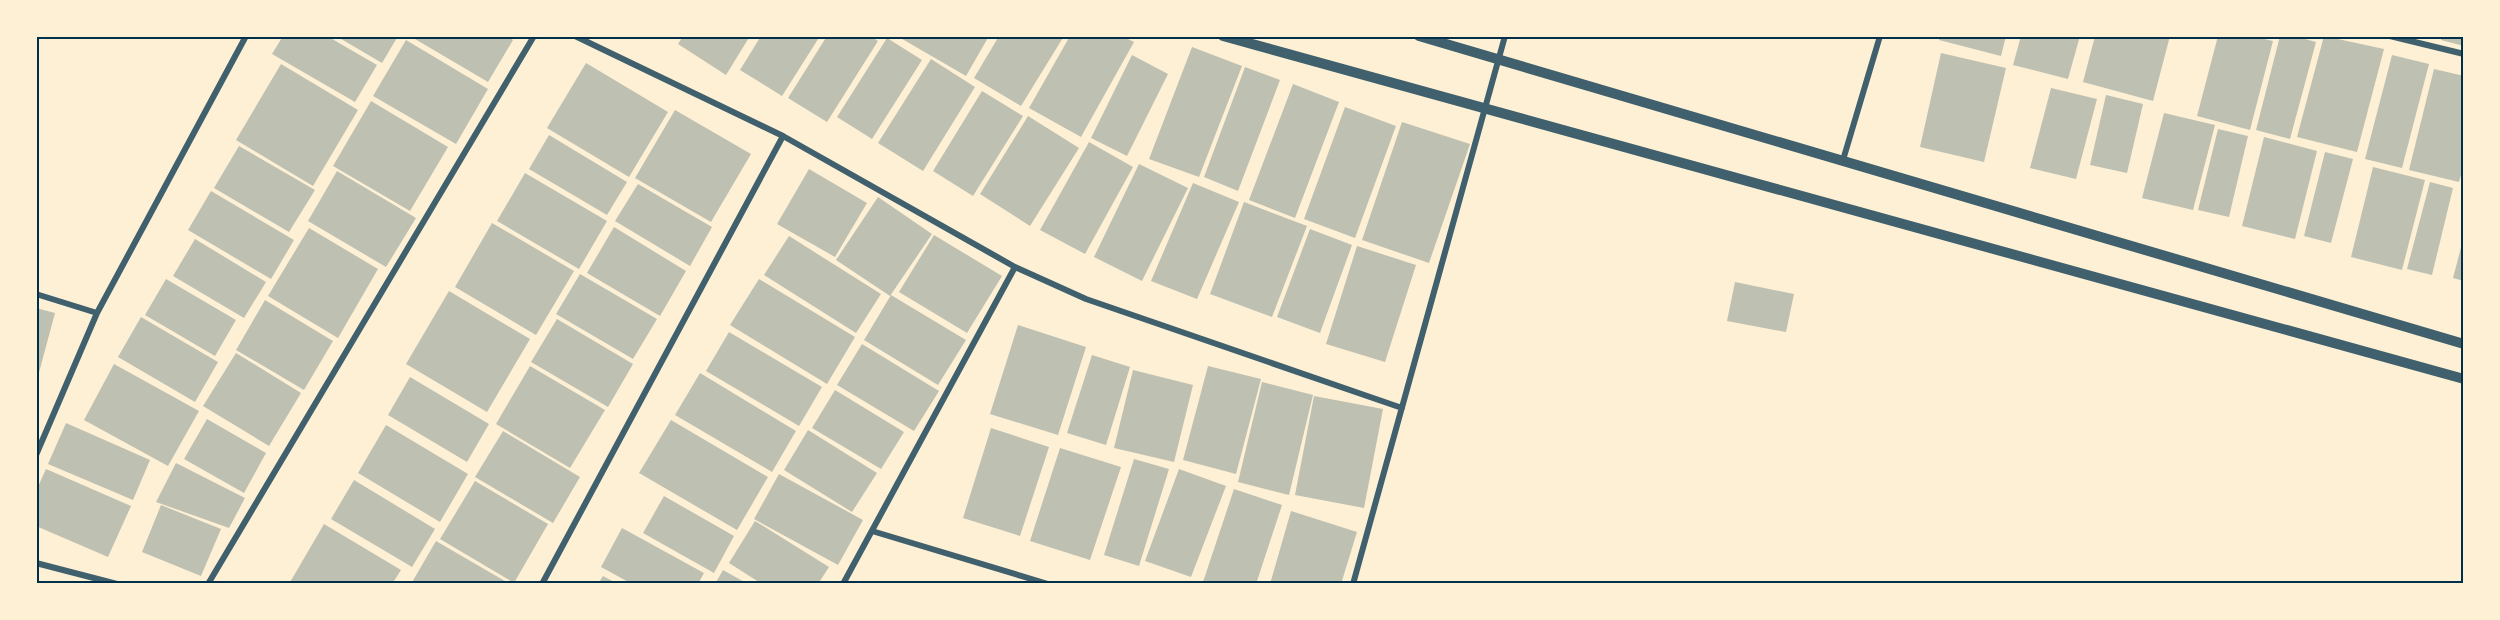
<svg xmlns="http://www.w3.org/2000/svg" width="2500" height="620" font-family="'Work Sans',sans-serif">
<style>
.building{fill:#bec0b2}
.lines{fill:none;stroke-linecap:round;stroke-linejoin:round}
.minor{stroke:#3f606c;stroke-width:6}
.tertiary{stroke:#3f606c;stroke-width:10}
.neatline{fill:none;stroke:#003049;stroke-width:2}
</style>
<rect width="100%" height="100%" fill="#fdf0d5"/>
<path class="building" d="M283 36H327L377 65 355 102 272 54Z
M336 36H398L382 63Z
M417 36H507L513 40 488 82 415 39Z
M683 36H750L726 75 678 44Z
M761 36H820L782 96 740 70Z
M827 36H870L878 41 827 122 788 98Z
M897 36H989L966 76Z
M999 36H1064L1021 106 974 78Z
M1070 36H1122L1134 42 1081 137 1029 108Z
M1940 36H2006L2001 56 1939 40Z
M2021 36H2080L2068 79 2013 65Z
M2095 36H2170L2153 101 2083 82Z
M2218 36H2251L2273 41 2250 130 2197 116Z
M2280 36H2294L2316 42 2290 139 2256 130Z
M2324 36 2384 49 2357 152 2297 137Z
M2442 36H2464V46L2441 40Z
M887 38 922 60 872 139 837 117Z
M406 40 488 89 456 144 373 96Z
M1192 47 1242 66 1199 177 1149 159Z
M1941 53 2006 68 1984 162 1920 147Z
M1132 55 1168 74 1127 156 1091 138Z
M2392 55 2429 64 2402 168 2365 159Z
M931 59 975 87 923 171 878 143Z
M586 63 668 112 629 177 547 128Z
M281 64 358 110 313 186 236 140Z
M1245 67 1280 80 1238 191 1204 177Z
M2434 69 2464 76V164L2459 182 2409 170Z
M1293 84 1339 102 1295 218 1249 200Z
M2051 88 2097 99 2076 179 2030 168Z
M982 91 1023 116 973 196 933 171Z
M2106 95 2143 104 2127 173 2090 165Z
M371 101 448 147 410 211 333 166Z
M1345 107 1396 126 1355 238 1304 219Z
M675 110 751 154 711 222 635 178Z
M2164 113 2215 125 2193 210 2142 198Z
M1028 116 1079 148 1030 226 980 194Z
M1402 122 1470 144 1429 263 1362 240Z
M2218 129 2248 136 2229 217 2198 210Z
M549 135 627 182 607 215 529 169Z
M2264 137 2317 151 2295 239 2242 226Z
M1089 142 1133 167 1085 254 1040 230Z
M239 146 315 190 289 232 214 188Z
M2325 152 2353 159 2331 243 2304 236Z
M1139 164 1188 188 1142 281 1094 257Z
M2373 167 2425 180 2402 270 2351 257Z
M809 169 867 203 835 257 777 224Z
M337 171 416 218 386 267 308 221Z
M525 173 607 221 579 269 497 221Z
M2430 182 2453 188 2432 275 2407 269Z
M1193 183 1239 202 1197 299 1151 281Z
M638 184 712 227 690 266 615 221Z
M211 191 294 240 271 279 188 230Z
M878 197 932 234 890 296 836 260Z
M1244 202 1307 226 1272 317 1210 294Z
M492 223 574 271 536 335 455 287Z
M614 227 686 271 660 316 587 273Z
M309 228 378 269 338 338 268 296Z
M1310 229 1352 245 1320 333 1277 317Z
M934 235 1002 276 967 333 899 292Z
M789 236 881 294 856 333 764 275Z
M2464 236V281L2453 278Z
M195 239 266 282 244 318 173 276Z
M1357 246 1416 265 1385 362 1326 344Z
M580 274 657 319 633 359 556 314Z
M166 279 236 320 215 356 145 315Z
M759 279 855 337 827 384 730 325Z
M1735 282 1794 294 1786 332 1727 321Z
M449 291 530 339 487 412 406 364Z
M891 295 966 340 938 385 864 340Z
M265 300 333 341 304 390 236 350Z
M36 308 55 313 37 380H36Z
M141 317 218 362 195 402 118 357Z
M557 319 633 364 608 407 531 362Z
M1018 325 1086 347 1058 435 990 414Z
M729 332 822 387 799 426 706 371Z
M862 344 939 391 914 431 837 385Z
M236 353 301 393 269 446 203 406Z
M1092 355 1130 367 1106 445 1067 433Z
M114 364 199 411 168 466 84 420Z
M530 366 605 410 570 468 496 424Z
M1208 366 1261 379 1236 474 1183 460Z
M1133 370 1193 385 1174 462 1114 448Z
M700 373 796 431 772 472 675 415Z
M410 377 489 424 467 462 388 415Z
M1262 382 1313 395 1289 495 1238 482Z
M835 390 904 432 881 469 812 428Z
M1314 396 1383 409 1364 508 1295 495Z
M207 419 266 453 244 493 184 459Z
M671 420 768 477 737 530 639 473Z
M66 423 150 460 133 500 48 464Z
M386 425 468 474 440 522 358 473Z
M991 428 1049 447 1020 536 963 518Z
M808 430 877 473 852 512 784 470Z
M503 431 580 477 553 523 475 477Z
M1060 448 1121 467 1090 560 1030 541Z
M1134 459 1169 469 1139 566 1104 555Z
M176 463 245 498 229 528 156 502Z
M46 469 131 506 108 557 36 526V491Z
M1179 469 1226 486 1191 577 1145 561Z
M779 474 863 520 838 565 754 519Z
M354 480 435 529 412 567 331 519Z
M475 481 548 524 514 583 440 539Z
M1234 489 1282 505 1256 584H1208L1203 582Z
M664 496 734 536 714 573 643 533Z
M161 505 221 529 201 576 142 552Z
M1291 511 1357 532 1341 584H1270Z
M755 521 829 567 818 584H762L729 563Z
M324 524 401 570 392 584H289Z
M622 528 704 573 698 584H632L601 567Z
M436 541 510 584H411Z
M723 570 748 584H715Z
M603 576 618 584H598Z"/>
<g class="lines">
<path class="minor" d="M575 36 783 136 1015 267 1086 299 1402 408
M2390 36 2464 54
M1843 160 1880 36
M36 294 97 313
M36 455 97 313 246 36
M872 531 1048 584
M36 563 117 584
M208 584 534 36
M542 584 783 136
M843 584 1015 267
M1353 584 1505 36"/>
<path class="tertiary" d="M1223 36 2464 379
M1419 36 2464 344"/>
</g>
<rect width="2500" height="620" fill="none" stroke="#fdf0d5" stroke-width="75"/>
<rect x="38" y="38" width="2424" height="544" class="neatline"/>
</svg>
